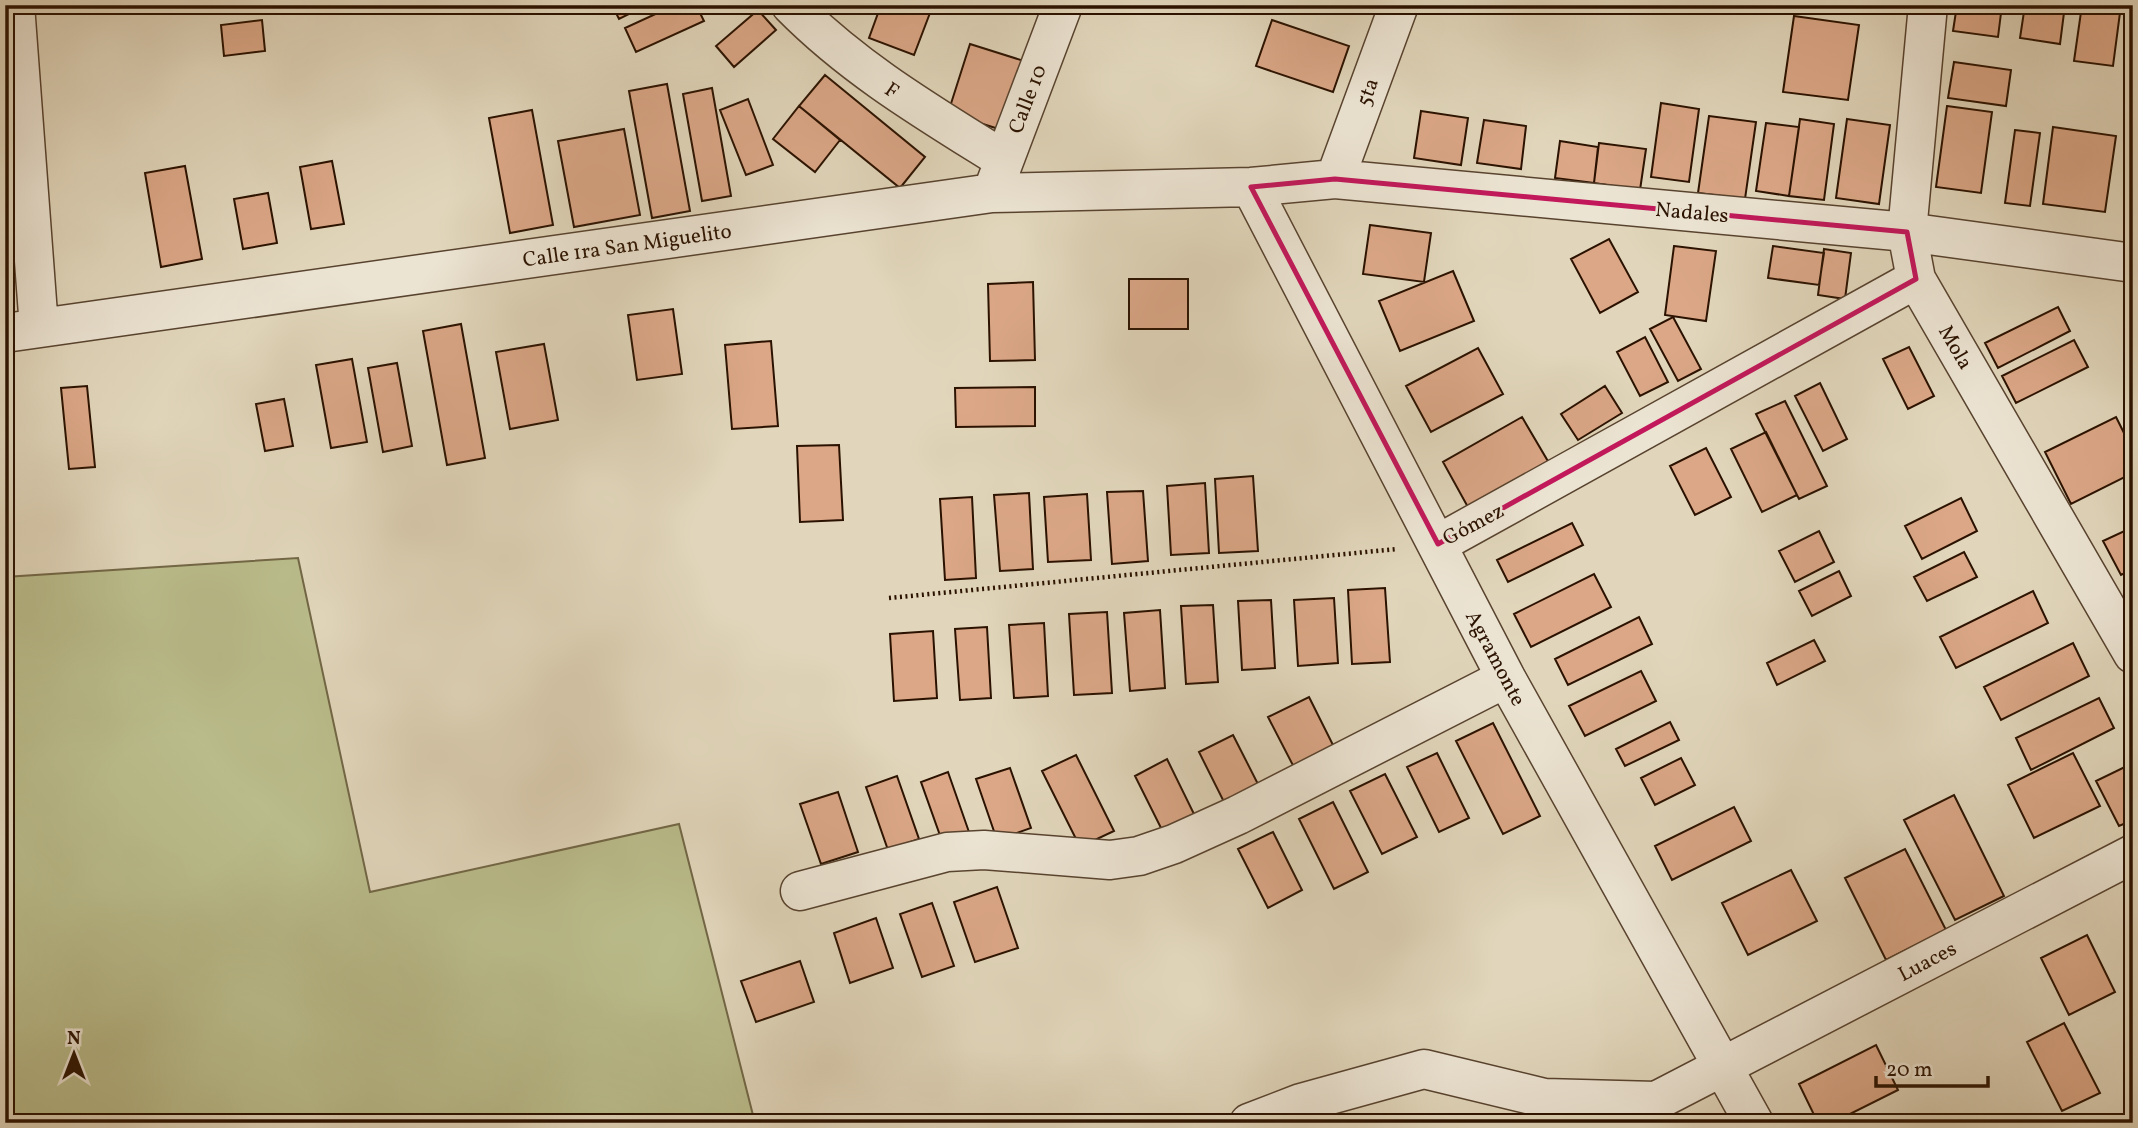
<svg xmlns="http://www.w3.org/2000/svg" width="2138" height="1128" font-family="Vollkorn,serif">
<style>
.green{fill:#babc8b;stroke:#726746;stroke-width:2}
.building{fill:#dba787;stroke:#2b1200;stroke-width:2}
.lines{fill:none;stroke-linecap:round;stroke-linejoin:round}
.minor-casing{stroke:#58432f;stroke-width:41}
.path{stroke:#2b1200;stroke-width:4.5;stroke-dasharray:2 3.5;stroke-linecap:butt}
.minor{stroke:#ece4d3;stroke-width:38}
.marked{fill:none;stroke:#c2185b;stroke-width:5;stroke-linejoin:round}
.labels{text-anchor:middle;stroke-width:5;stroke-linejoin:round;paint-order:stroke}
.street-label{font-size:21px;fill:#2b1200;stroke:#ece4d3}
</style>
<rect width="100%" height="100%" fill="#e1d6bb"/>
<filter id="stains"><feTurbulence type="fractalNoise" baseFrequency=".00286" numOctaves="4"/><feColorMatrix values="0 0 0 0 .2 0 0 0 0 .09 0 0 0 0 .02 0 0 0 .5 -.17"/></filter>
<radialGradient id="worn" r=".72"><stop offset=".6" stop-color="#630" stop-opacity="0"/><stop offset="1" stop-color="#630" stop-opacity=".3"/></radialGradient>
<path class="green" d="M298 558 370 892 679 824 755 1123H5V577Z"/>
<path class="building" d="M612 5H647L619 19Z
M675 5H696L704 21 636 52 625 28Z
M881 5H933L914 55 869 38Z
M1679 5H1728L1727 13 1679 7Z
M1957 5H2002L1998 37 1953 31Z
M2025 5H2065L2060 44 2020 38Z
M2082 5H2121L2113 66 2074 61Z
M758 10 776 30 734 67 716 46Z
M1794 16 1859 25 1848 100 1783 92Z
M262 20 265 51 224 56 221 25Z
M1272 20 1349 46 1333 92 1256 66Z
M2133 33V71L2128 70Z
M970 44 1027 62 1005 131 948 113Z
M1954 62 2011 70 2006 106 1948 98Z
M825 75 925 157 900 188 799 106Z
M667 84 690 211 652 218 629 91Z
M712 88 731 196 702 201 683 94Z
M748 99 773 165 746 175 720 110Z
M1661 103 1699 109 1689 182 1651 177Z
M799 106 840 140 815 172 773 139Z
M1947 106 1992 112 1981 193 1936 187Z
M532 110 553 225 510 233 489 118Z
M1421 111 1468 118 1461 165 1414 158Z
M1709 116 1756 122 1745 199 1698 193Z
M1800 119 1834 124 1824 200 1789 196Z
M1847 119 1890 125 1879 204 1836 198Z
M1484 120 1526 126 1521 169 1477 163Z
M1766 123 1799 127 1789 196 1756 191Z
M2053 127 2116 136 2105 212 2043 204Z
M624 129 640 215 574 227 558 141Z
M2015 130 2040 133 2030 206 2005 203Z
M1560 141 1598 147 1594 183 1555 178Z
M1599 143 1646 149 1640 190 1594 183Z
M332 161 344 224 311 229 300 167Z
M185 166 202 259 161 267 145 173Z
M268 193 277 243 243 249 234 199Z
M1370 225 1431 233 1424 282 1363 274Z
M1609 239 1638 292 1600 313 1571 259Z
M1674 246 1716 251 1706 321 1665 315Z
M1773 246 1824 253 1819 285 1768 278Z
M1824 249 1851 253 1845 299 1818 295Z
M5 260 13 303 5 304Z
M1453 271 1474 321 1400 351 1379 301Z
M1129 279H1188V329H1129Z
M1033 282 1035 360 990 361 988 284Z
M2058 307 2070 331 1998 368 1985 343Z
M673 309 682 374 637 380 628 315Z
M1673 317 1701 369 1678 381 1650 329Z
M461 324 485 458 447 465 423 331Z
M1645 337 1668 382 1640 396 1617 352Z
M2074 340 2088 367 2016 403 2002 376Z
M771 341 778 426 732 429 725 345Z
M544 344 558 420 510 429 496 352Z
M1909 347 1934 396 1908 409 1883 359Z
M1478 348 1503 394 1431 432 1406 386Z
M352 359 367 442 331 448 316 365Z
M397 363 412 446 383 452 368 368Z
M1820 383 1847 439 1823 451 1795 396Z
M87 386 95 467 69 469 61 388Z
M1605 386 1622 413 1578 440 1561 414Z
M1035 387V426L956 427 955 388Z
M284 399 293 446 265 451 256 404Z
M1785 401 1827 486 1799 499 1756 414Z
M1522 417 1549 463 1469 509 1443 462Z
M2116 417 2133 451V473L2071 504 2045 452Z
M1766 432 1797 495 1762 512 1731 449Z
M839 445 843 520 800 522 797 446Z
M1706 448 1731 497 1695 515 1670 466Z
M1253 476 1258 551 1219 553 1215 479Z
M1205 483 1209 553 1171 555 1167 486Z
M1143 491 1148 561 1112 564 1107 492Z
M1029 493 1033 569 1000 571 994 495Z
M1087 494 1091 560 1048 562 1044 497Z
M972 497 976 578 945 580 940 499Z
M1961 498 1977 531 1922 559 1905 526Z
M1572 523 1583 545 1508 582 1497 560Z
M2133 527V569L2121 575 2103 541Z
M1819 531 1834 562 1795 582 1779 551Z
M1964 552 1977 577 1927 601 1914 577Z
M1839 571 1851 596 1812 616 1799 591Z
M1594 574 1611 607 1531 647 1514 614Z
M1385 588 1390 662 1352 664 1348 590Z
M2033 591 2048 623 1956 668 1940 637Z
M2133 594V624L2121 600Z
M1334 598 1338 663 1298 666 1294 600Z
M1271 600 1275 668 1242 670 1238 601Z
M1213 605 1218 682 1186 684 1181 606Z
M1160 610 1165 688 1130 691 1124 613Z
M1107 612 1112 693 1074 695 1069 614Z
M1639 617 1652 644 1568 685 1555 659Z
M1044 623 1048 696 1014 698 1009 625Z
M987 627 991 698 960 700 955 629Z
M933 631 937 698 894 701 890 634Z
M1814 640 1825 661 1777 685 1767 663Z
M2073 643 2089 676 2001 720 1984 687Z
M1641 671 1656 701 1585 736 1569 706Z
M1309 697 1338 755 1298 775 1268 717Z
M2099 698 2114 728 2031 770 2016 738Z
M1670 722 1679 740 1625 766 1616 749Z
M1493 723 1540 816 1503 834 1456 741Z
M1233 735 1261 790 1227 808 1199 752Z
M1437 753 1469 818 1439 832 1407 767Z
M2073 753 2100 806 2034 838 2008 785Z
M1076 755 1114 831 1080 847 1042 771Z
M1681 758 1695 785 1655 805 1641 778Z
M1167 759 1195 816 1163 832 1135 776Z
M2133 763V820L2119 826 2096 781Z
M1010 768 1031 828 997 840 976 779Z
M948 772 969 832 942 841 921 782Z
M1385 774 1417 837 1382 854 1350 791Z
M897 776 919 839 888 850 866 787Z
M838 792 858 852 821 864 800 804Z
M1954 795 2004 896 1955 920 1904 820Z
M1333 802 1368 872 1334 889 1299 819Z
M1734 807 1751 841 1672 880 1655 846Z
M1273 832 1302 890 1268 908 1238 849Z
M1905 849 1946 930 1886 960 1845 878Z
M1791 870 1817 921 1748 955 1722 903Z
M997 887 1018 948 975 962 954 902Z
M932 903 954 966 922 977 900 914Z
M876 918 893 968 850 983 834 933Z
M2087 935 2115 992 2069 1015 2041 958Z
M800 961 814 1002 756 1022 741 981Z
M2064 1023 2100 1093 2062 1111 2027 1042Z
M1876 1045 1898 1090 1832 1123H1818L1799 1084Z"/>
<g class="lines">
<g class="minor-casing">
<path id="minor" d="M15 5 39 328
M791 5C854 69 929 113 1004 160
M1928 5 1907 232 1916 279 2133 654
M1335 179 1399 5
M995 185 1063 5
M1251 187 1506 678 1754 1123
M5 333 992 193 1251 187 1335 179 1907 232 2133 263
M1438 544 1916 279
M800 891 947 852 984 850 1110 860 1139 856 1174 844 1238 815 1506 678
M1249 1123 1301 1103 1424 1069 1544 1098 1656 1101 2133 854"/>
</g>
<path class="path" d="M889 598 1397 549"/>
<use href="#minor" class="minor"/>
</g>
<path class="marked" d="M1335 179 1907 232 1916 279 1438 544 1251 187Z"/>
<g class="labels">
<g class="street-label">
<text transform="translate(892 90) rotate(34)" y="7">F</text>
<text transform="translate(1367 92) rotate(-70)" y="7">5ta</text>
<text transform="translate(1027 99) rotate(-69)" y="7">Calle 10</text>
<text transform="translate(1692 212) rotate(5)" y="7">Nadales</text>
<text transform="translate(627 245) rotate(-8)" y="7">Calle 1ra San Miguelito</text>
<text transform="translate(1956 347) rotate(60)" y="7">Mola</text>
<text transform="translate(1473 524) rotate(-28)" y="7">Gómez</text>
<text transform="translate(1496 658) rotate(62)" y="7">Agramonte</text>
<text transform="translate(1927 961) rotate(-28)" y="7">Luaces</text>
</g>
</g>
<rect width="2138" height="1128" fill="none" stroke="#e1d6bb" stroke-width="28"/>
<rect x="7" y="7" width="2124" height="1114" fill="none" stroke="#2b1200" stroke-width="3.5"/>
<rect x="14" y="14" width="2110" height="1100" fill="none" stroke="#2b1200" stroke-width="2"/>
<g transform="translate(74 1054)" stroke="#ece4d3" stroke-width="5" paint-order="stroke">
<path d="M0-5L12 26L0 18L-12 26Z" fill="#2b1200"/>
<text y="-10" font-size="19" font-weight="bold" text-anchor="middle" fill="#2b1200">N</text>
</g>
<path d="M1876 1076v10h112v-10" fill="none" stroke="#2b1200" stroke-width="3.5"/>
<text x="1886" y="1076" font-size="21" fill="#2b1200" stroke="#ece4d3" stroke-width="5" paint-order="stroke">20 m</text>
<rect width="100%" height="100%" filter="url(#stains)"/>
<rect width="100%" height="100%" fill="url(#worn)"/>
</svg>
